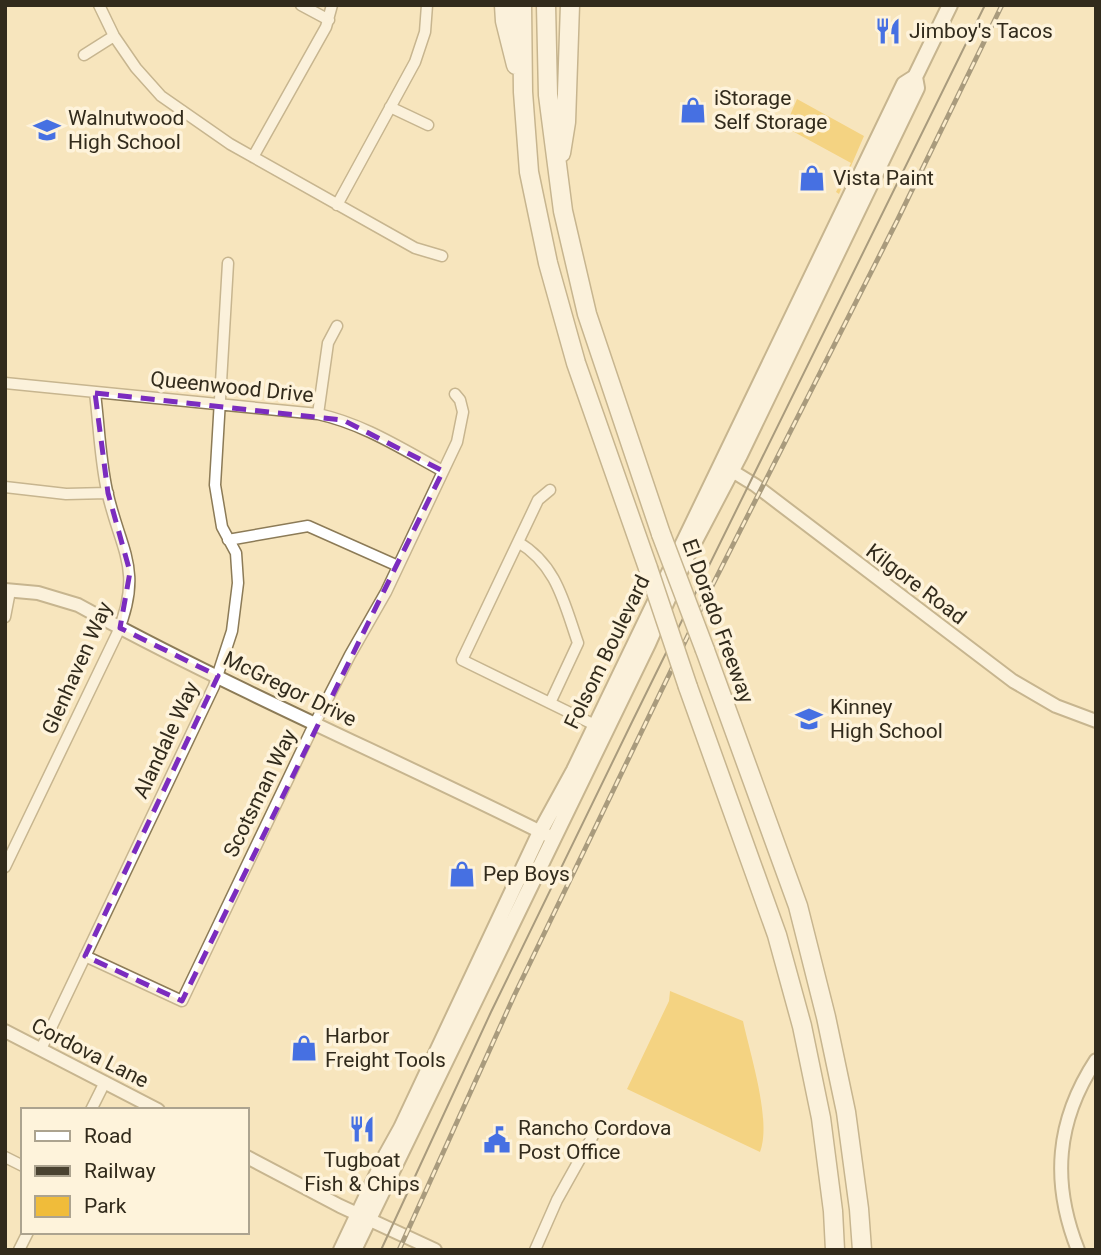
<svg xmlns="http://www.w3.org/2000/svg" width="1101" height="1255" font-family="Roboto,sans-serif">
<style>
.green{fill:#f0bc3a}
.lines{fill:none;stroke-linecap:round;stroke-linejoin:round}
.minor-casing{stroke:#8c7b57;stroke-width:13}
.tertiary-casing{stroke:#8c7b57;stroke-width:16}
.secondary-casing{stroke:#8c7b57;stroke-width:18}
.motorway-casing{stroke:#8c7b57;stroke-width:21}
.minor{stroke:#fff;stroke-width:10}
.tertiary{stroke:#fff;stroke-width:12}
.secondary{stroke:#fff;stroke-width:14}
.motorway{stroke:#fff;stroke-width:18}
.tram{stroke:#4a4230;stroke-width:2}
.rail-casing{stroke:#4a4230;stroke-width:5}
.rail{stroke:#fef3db;stroke-width:2.5;stroke-dasharray:8;stroke-linecap:butt}
.motorway-bridge-casing{stroke:#8c7b57;stroke-width:21;stroke-linecap:butt}
.motorway-bridge{stroke:#fff;stroke-width:18}
.marked{fill:none;stroke:#7b2cbf;stroke-width:5;stroke-dasharray:14 9;stroke-linejoin:round}
.labels{text-anchor:middle;stroke-width:7;stroke-linejoin:round;paint-order:stroke}
.poi-label{font-size:21px;fill:#322b1c;stroke:#fef3db;text-anchor:start}
.street-label{font-size:21px;fill:#322b1c;stroke:#fef3db}
</style>
<rect width="100%" height="100%" fill="#f7e5bd"/>
<path class="green" d="M797 99 864 136 839 194 836 192 851 163 785 127Z
M670 991 743 1021C750 1054 772 1121 760 1152L627 1089 669 1001Z"/>
<g class="lines">
<g class="minor-casing">
<path id="minor" d="M99 5 114 36 136 68 161 96 230 144 415 248 442 256
M301 5 329 20
M84 55 114 36
M390 107 428 125
M253 157 326 27 332 5
M337 205 415 62 425 32 427 5
M5 383 318 414C364 424 402 449 443 471
M318 414 328 343 337 326
M5 487 66 494 108 493
M550 490 538 500 462 660 601 728
M228 540 308 526 398 566
M518 542C557 565 564 603 578 643L550 703
M5 617 10 591
M5 867 117 634C144 569 120 550 107 491 100 459 99 425 95 393
M85 956 182 1001 311 731 350 655 386 592 457 442 463 412 460 400 455 394
M41 1049 214 686 232 631 238 583 236 553 222 527 215 485 228 263
M91 1110 105 1082
M5 1157 23 1166
M19 1250 28 1232
M535 1250 557 1200 595 1132"/>
</g>
<g class="tertiary-casing">
<path id="tertiary" d="M724 466 755 485 1013 681 1056 706 1096 721
M5 590 38 593 78 605C231 689 393 758 549 836
M5 1031 158 1110
M247 1157 340 1206 435 1250
M1078 1250C1051 1182 1056 1121 1096 1060"/>
</g>
<g class="secondary-casing">
<path id="secondary" d="M341 1250 386 1155 401 1128 540 832 574 770 904 84 915 77 950 5
M354 1250 648 644 687 556 740 455 917 88 915 77"/>
</g>
<g class="motorway-casing">
<path id="motorway" d="M504 5 505 21 516 65
M522 5 523 92 529 172 548 263 576 363 648 568
M546 5 548 95 563 211 587 314 661 534
M561 153 566 122 570 5
M705 650 798 906 826 1017 846 1112 859 1209 862 1250
M688 687 777 935 802 1026 821 1118 833 1211 835 1250"/>
</g>
<use href="#minor" class="minor"/>
<use href="#tertiary" class="tertiary"/>
<use href="#secondary" class="secondary"/>
<use href="#motorway" class="motorway"/>
<path class="tram" d="M381 1250 491 1012 632 722 985 5"/>
<g class="rail-casing">
<path id="rail" d="M399 1250 514 996 708 594 897 221 1002 5"/>
</g>
<use href="#rail" class="rail"/>
<g class="motorway-bridge-casing">
<path id="motorway-bridge" d="M661 534 705 650
M648 568 688 687"/>
</g>
<use href="#motorway-bridge" class="motorway-bridge"/>
</g>
<path d="M0 0H1101V1255H0ZM95 393 343 420 443 471 182 1001 85 956 218 676 120 628 130 572 108 493Z" fill="#f7e5bd" fill-opacity=".55" fill-rule="evenodd"/>
<path class="marked" d="M95 393 343 420 443 471 182 1001 85 956 218 676 120 628 130 572 108 493Z"/>
<defs>
<g id="restaurant-bare" transform="scale(2.1)"><path d="M-5-6h1v4h1v-4h1v4h1v-4h1v5L-1.5 .5V6h-2V.5L-5-1ZM5-6V6H3V1.5H1.5Q1.5-4 5-6Z" fill="#4670e2" stroke="#fef3db" stroke-width="2.5" paint-order="stroke"/></g>
<g id="shop-bare" transform="scale(2.1)"><path d="M-5-2.5h2.3a2.7 3.5 0 0 1 5.4 0H5L5.5 6h-11ZM-1.5-2.5h3a1.5 2.3 0 0 0-3 0Z" fill="#4670e2" stroke="#fef3db" stroke-width="2.5" paint-order="stroke"/></g>
<g id="school-bare" transform="scale(2.1)"><path d="M0-5L7-2L0 1L-7-2ZM-4 1L0 2.5L4 1V4Q0 6-4 4Z" fill="#4670e2" stroke="#fef3db" stroke-width="2.5" paint-order="stroke"/></g>
<g id="civic-bare" transform="scale(2.1)"><path d="M-.6-6.5H3V-4.5H.6V-3L4-1V1h2V6H-6V1h2V-1L-.6-3ZM-1.2 2.5V6h2.4V2.5Z" fill="#4670e2" stroke="#fef3db" stroke-width="2.5" paint-order="stroke"/></g>
</defs>
<g fill-rule="evenodd">
<use href="#restaurant-bare" x="888" y="31"/>
<use href="#shop-bare" x="693" y="110"/>
<use href="#school-bare" x="47" y="130"/>
<use href="#shop-bare" x="812" y="178"/>
<use href="#school-bare" x="809" y="719"/>
<use href="#shop-bare" x="462" y="874"/>
<use href="#shop-bare" x="304" y="1048"/>
<use href="#restaurant-bare" x="362" y="1129"/>
<use href="#civic-bare" x="497" y="1140"/>
</g>
<g class="labels">
<g class="poi-label">
<text x="909" y="38">Jimboy's Tacos</text>
<text x="714" y="105">iStorage<tspan x="714" dy="24">Self Storage</tspan></text>
<text x="68" y="125">Walnutwood<tspan x="68" dy="24">High School</tspan></text>
<text x="833" y="185">Vista Paint</text>
<text x="830" y="714">Kinney<tspan x="830" dy="24">High School</tspan></text>
<text x="483" y="881">Pep Boys</text>
<text x="325" y="1043">Harbor<tspan x="325" dy="24">Freight Tools</tspan></text>
<text x="518" y="1135">Rancho Cordova<tspan x="518" dy="24">Post Office</tspan></text>
<text x="362" y="1167" text-anchor="middle">Tugboat<tspan x="362" dy="24">Fish &amp; Chips</tspan></text>
</g>
<g class="street-label">
<text transform="translate(232 387) rotate(6)" y="7">Queenwood Drive</text>
<text transform="translate(916 584) rotate(37)" y="7">Kilgore Road</text>
<text transform="translate(718 621) rotate(70)" y="7">El Dorado Freeway</text>
<text transform="translate(607 652) rotate(-64)" y="7">Folsom Boulevard</text>
<text transform="translate(77 668) rotate(-66)" y="7">Glenhaven Way</text>
<text transform="translate(290 689) rotate(26)" y="7">McGregor Drive</text>
<text transform="translate(166 740) rotate(-65)" y="7">Alandale Way</text>
<text transform="translate(260 793) rotate(-64)" y="7">Scotsman Way</text>
<text transform="translate(90 1053) rotate(27)" y="7">Cordova Lane</text>
</g>
</g>
<rect width="1101" height="1255" fill="none" stroke="#322b1c" stroke-width="14"/>
<rect x="21" y="1108" width="228" height="126" fill="#fef3db" stroke="#aca38f" stroke-width="2"/>
<rect x="35" y="1131" width="35" height="10" fill="#ffffff" stroke="#aca38f" stroke-width="2"/>
<text x="84" y="1143" font-size="21" fill="#322b1c">Road</text>
<rect x="35" y="1166" width="35" height="10" fill="#4a4230" stroke="#aca38f" stroke-width="2"/>
<text x="84" y="1178" font-size="21" fill="#322b1c">Railway</text>
<rect x="35" y="1196" width="35" height="21" fill="#f0bc3a" stroke="#aca38f" stroke-width="2"/>
<text x="84" y="1213" font-size="21" fill="#322b1c">Park</text>
</svg>
